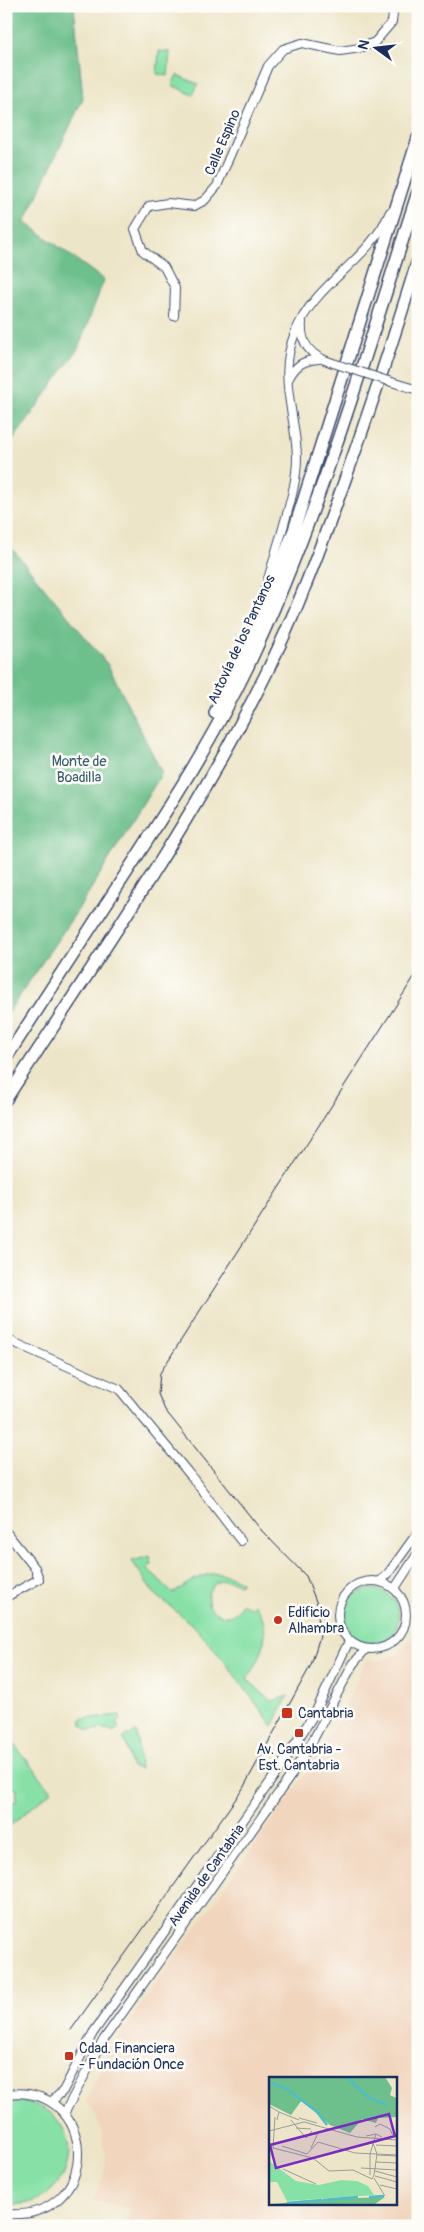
<svg xmlns="http://www.w3.org/2000/svg" width="424" height="2232" font-family="Pangolin,sans-serif">
<style>
.built{fill:#f1d5bd;fill-rule:evenodd}
.green{fill:#87e1a7;stroke:#518882}
.forest{fill:#6dbf8c;stroke:#447775}
.lines{fill:none;stroke-linecap:round;stroke-linejoin:round}
.minor-casing{stroke:#3a4a6e;stroke-width:10}
.highway-casing{stroke:#3a4a6e;stroke-width:14}
.minor{stroke:#fff;stroke-width:8}
.highway{stroke:#fff;stroke-width:11}
.tram{stroke:#1b2f5e;stroke-width:1}
.minor-bridge-casing{stroke:#3a4a6e;stroke-width:10;stroke-linecap:butt}
.minor-bridge{stroke:#fff;stroke-width:8}
.poi-dot{fill:#c8321e;stroke:#fdfcf7;stroke-width:2}
.labels{text-anchor:middle;stroke-width:5;stroke-linejoin:round;paint-order:stroke}
.street-label{font-size:14px;fill:#1b2f5e;stroke:#fdfcf7}
.park-label{font-size:14px;fill:#365c70;stroke:#fdfcf7}
.poi-label{font-size:14px;fill:#1b2f5e;stroke:#fdfcf7;text-anchor:start}
.inset-river{fill:none;stroke:#4fbdc9;stroke-width:2.5}
.inset-road{fill:none;stroke:#999c9d;stroke-width:1}
.view{fill:#7b2cbf;fill-opacity:0.15;stroke:#7b2cbf;stroke-width:2.5}
.inset-edge{fill:none;stroke:#1b2f5e;stroke-width:2.5}
</style>
<rect width="100%" height="100%" fill="#fdfcf7"/>
<filter id="ink" filterUnits="userSpaceOnUse"><feTurbulence type="fractalNoise" baseFrequency=".02" numOctaves="2"/><feDisplacementMap in="SourceGraphic" scale="10" xChannelSelector="R" yChannelSelector="G"/><feConvolveMatrix kernelMatrix="1 2 1 2 8 2 1 2 1" color-interpolation-filters="sRGB"/></filter>
<filter id="wash" filterUnits="userSpaceOnUse"><feTurbulence type="fractalNoise" baseFrequency=".0096" numOctaves="4" result="noise"/><feDisplacementMap in="SourceGraphic" scale="20" xChannelSelector="R" yChannelSelector="G"/><feGaussianBlur stdDeviation="1.12" result="paint"/><feColorMatrix in="noise" values="0 0 0 0 0 0 0 0 0 0 0 0 0 0 0 0 0 1.4 0 .05"/><feComposite in="paint" operator="in"/></filter>
<g filter="url(#wash)">
<rect width="100%" height="100%" fill="#ede5c7"/>
<path class="built" d="M418 1571V1608L410 1588 411 1581Z
M418 1624V2226H126L131 2208 93 2201 103 2177 106 2154 101 2131 94 2112 86 2101 109 2050 303 1777 334 1727 365 1662 370 1660 379 1661 388 1658 398 1654 412 1639ZM270 2078H395V2203H270Z"/>
<path class="green" d="M159 51 170 52 168 76 157 74Z
M177 75 198 84 193 95 172 85Z
M150 1556 152 1564 147 1569 173 1594C195 1577 214 1565 242 1582L239 1585C210 1566 193 1611 225 1616 234 1617 238 1610 242 1603L250 1608 254 1604C274 1628 263 1657 247 1679L271 1701 288 1696 273 1726 224 1661 195 1627 154 1593 132 1561Z
M345 1616a27 27 0 1 1 54 0a27 27 0 1 1-54 0Z
M120 1715V1719L116 1724 119 1727 114 1732 108 1729 88 1730 82 1725 81 1719Z
M134 1732H137L140 1769 131 1766 126 1743 123 1739 127 1734 130 1736Z
M12 1742 52 1791 6 1829V1801L16 1802 17 1789 6 1787V1747Z
M24 2101C35 2105 47 2108 55 2117 89 2155 55 2211 6 2204V2102Z"/>
<path class="forest" d="M6 6H74L83 98 25 222 104 280 78 349 6 450Z
M6 541 108 665 162 773 81 905 6 1016Z"/>
</g>
<g filter="url(#ink)">
<g class="lines">
<g class="minor-casing">
<path id="minor" d="M174 6H186
M174 316 175 288 164 267 143 251 135 229 149 206 168 203 194 206 205 200 217 186 268 66 283 49 302 43 340 51 360 48 375 42 392 22 394 6
M302 322C300 344 311 356 330 362
M288 380C295 365 304 360 319 359
M388 381 418 390
M262 597C270 576 274 556 281 535 288 509 297 484 297 457 296 414 277 377 295 333 315 282 368 263 390 212
M6 1339 119 1389 191 1476 241 1541
M6 1532 35 1568 39 1579 6 1597
M338 1615a34 34 0 1 1 68 0a34 34 0 1 1-68 0Z
M380 1581 387 1575 418 1532
M395 1588 418 1553
M6 2094C100 2082 104 2222 6 2214
M51 2102 63 2091 93 2033 280 1768 316 1711 349 1641
M64 2114 104 2039 292 1774 312 1742 353 1664 366 1649"/>
</g>
<g class="highway-casing">
<path id="highway" d="M215 713 274 583 294 530 418 138
M6 1058C46 997 86 936 125 875 169 807 213 739 248 666 320 514 366 352 418 192
M6 1099C96 960 191 825 265 676 295 616 319 552 342 488 369 413 394 337 418 260"/>
</g>
<use href="#minor" class="minor"/>
<use href="#highway" class="highway"/>
<path class="tram" d="M71 2030 242 1790 311 1665 320 1636 317 1604 306 1576 262 1531 165 1410 158 1394 160 1373 418 971"/>
<g class="minor-bridge-casing">
<path id="minor-bridge" d="M330 362 388 381"/>
</g>
<use href="#minor-bridge" class="minor-bridge"/>
</g>
</g>
<g class="poi-dot">
<circle cx="278" cy="1620" r="5"/>
<rect x="281" y="1707" width="12" height="12" rx="2.5"/>
<rect x="294" y="1728" width="10" height="10" rx="2.5"/>
<rect x="64" y="2051" width="10" height="10" rx="2.5"/>
</g>
<g class="labels">
<g class="street-label">
<text transform="translate(222 142) rotate(-67)" y="5">Calle Espino</text>
<text transform="translate(241 639) rotate(-65)" y="5">Autovía de los Pantanos</text>
<text transform="translate(206 1875) rotate(-55)" y="5">Avenida de Cantabria</text>
</g>
<g class="park-label">
<text x="79" y="766">Monte de<tspan x="79" dy="16">Boadilla</tspan></text>
</g>
<g class="poi-label">
<text x="288" y="1617">Edificio<tspan x="288" dy="16">Alhambra</tspan></text>
<text x="298" y="1718">Cantabria</text>
<text x="299" y="1754" text-anchor="middle">Av. Cantabria -<tspan x="299" dy="16">Est. Cantabria</tspan></text>
<text x="79" y="2053">Cdad. Financiera<tspan x="79" dy="16">- Fundación Once</tspan></text>
</g>
</g>
<g transform="translate(269 2077)">
<rect width="128" height="128" fill="#ede5c7"/>
<path d="M0 84 27 104 50 108 72 103 88 104 99 109 105 118 18 124 8 105H0Z" fill="#87e1a7"/>
<path d="M0 0H116L123 11 121 18 127 21V40L109 41 107 46 93 42 81 56 61 48 33 23 22 38 0 27ZM116 120 106 127H5L41 123Z" fill="#6dbf8c"/>
<path class="inset-river" d="M78 0 100 21 118 28M0 5 18 12 48 35 58 48M100 120 115 119M54 123 89 120M18 126 53 123"/>
<path class="inset-road" d="M0 29 10 35 8 43M10 35 30 43M6 40 4 71 44 81 60 94 84 93 103 102 105 98M30 41 48 46M22 43 37 61 43 54M106 50 111 47 121 52 123 57H128M27 51 42 52M0 54 35 45 88 60 128 63M97 59 107 57 113 60M104 66 108 77 105 98M107 68 128 69M13 69 38 77 49 65 86 76 128 78M42 71 49 56M108 78 128 79M107 85 128 86M92 91 128 93M14 92 47 107M106 94 128 100M101 98V77L107 57M106 99 128 105M105 101 116 119M111 108 128 112"/>
<path class="view" d="M120 37 126 59 7 91 1 68Z"/>
<rect width="128" height="128" class="inset-edge"/>
</g>
<rect width="424" height="2232" fill="none" stroke="#fdfcf7" stroke-width="25"/>
<g transform="translate(376 48) rotate(285)" stroke="#fdfcf7" stroke-width="4" paint-order="stroke">
<path d="M0-4L9 19L0 12L-9 19Z" fill="#1b2f5e"/>
<text y="-8" font-size="14" font-weight="bold" text-anchor="middle" fill="#1b2f5e">N</text>
</g>
</svg>
